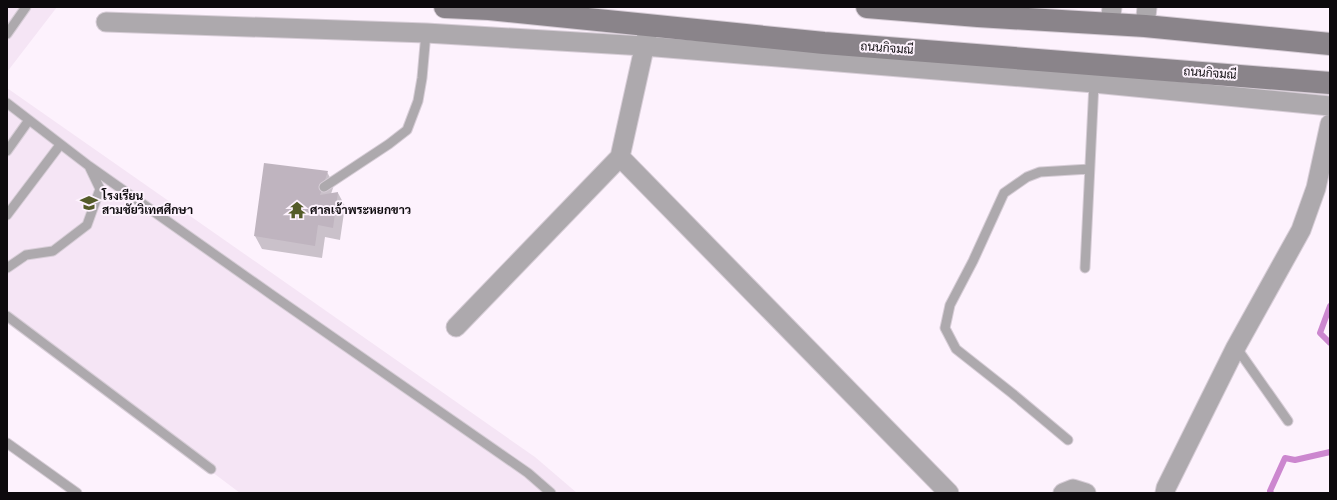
<svg xmlns="http://www.w3.org/2000/svg" width="1337" height="500" font-family="'PT Sans Narrow',Sarabun,sans-serif">
<style>
.built{fill:#f5e5f5}
.shadow{fill:#0003}
.lines{fill:none;stroke-linecap:round;stroke-linejoin:round}
.stream{stroke:#cc87cf;stroke-width:6}
.building{fill:#bfb4bf}
.service-casing{stroke:#d7cdd7;stroke-width:11}
.minor-casing{stroke:#d7cdd7;stroke-width:21}
.secondary-casing{stroke:#d7cdd7;stroke-width:24}
.service{stroke:#ada9ad;stroke-width:9}
.minor{stroke:#ada9ad;stroke-width:19}
.secondary{stroke:#8a848a;stroke-width:22}
.labels{text-anchor:middle;stroke-width:4;stroke-linejoin:round;paint-order:stroke}
.street-label{font-size:12px;fill:#0d0a0d;stroke:#fdf2fd}
.poi-label{font-size:12px;font-weight:bold;fill:#0d0a0d;stroke:#fdf2fd;text-anchor:start}
</style>
<rect width="100%" height="100%" fill="#fdf2fd"/>
<path class="built" d="M7 7H57L7 72Z
M7 88 535 457 577 493H240L7 318Z"/>
<path class="shadow" d="M327 172 334 185 331 194 338 193 345 206 340 240 325 237 322 258 262 249 255 236Z"/>
<g class="lines">
<path class="stream" d="M1330 306 1320 333 1330 343
M1271 493 1270 491 1285 458 1295 460 1330 452"/>
</g>
<path class="building" d="M264 163 328 171 320 195 338 192 333 228 318 225 315 246 254 236Z"/>
<g class="lines">
<g class="service-casing">
<path id="service" d="M7 34 26 7
M7 103 89 166 272 295 528 473 551 493
M7 151 29 120
M324 187 389 144 407 130 418 101 422 78 426 33
M7 215 60 145
M7 268 26 255 53 251 87 225 100 189 89 166
M1085 268 1094 83
M7 316 211 469
M1236 347 1288 421
M1068 440 1013 394 956 349 945 328 950 305 973 261 1004 193 1027 177 1040 172 1089 169
M7 443 77 493"/>
</g>
<g class="minor-casing">
<path id="minor" d="M106 22 426 33 644 46 1094 83 1330 106
M1110 24 1112 7
M1145 26 1147 7
M620 157 949 493
M456 327 620 157 647 35
M1063 493 1073 489 1086 493
M1165 493 1166 488 1236 347 1301 230 1316 188 1330 124"/>
</g>
<g class="secondary-casing">
<path id="secondary" d="M445 7 489 9 824 43 1330 83
M867 7 978 16 1145 26 1330 44"/>
</g>
<use href="#service" class="service"/>
<use href="#minor" class="minor"/>
<use href="#secondary" class="secondary"/>
</g>
<defs>
<g id="school-bare" transform="scale(1.38)"><path d="M0-5L7-2L0 1L-7-2ZM-4 1L0 2.5L4 1V4Q0 6-4 4Z" fill="#545b29" stroke="#fdf2fd" stroke-width="2.5" paint-order="stroke"/></g>
<g id="temple-bare" transform="scale(1.38)"><path d="M0-6L5-2H3V0L6.5 2.5H4V6H1.5V3h-3V6H-4V2.5H-6.5L-3 0V-2H-5Z" fill="#545b29" stroke="#fdf2fd" stroke-width="2.5" paint-order="stroke"/></g>
</defs>
<g fill-rule="evenodd">
<use href="#school-bare" x="89" y="203"/>
<use href="#temple-bare" x="297" y="210"/>
</g>
<g class="labels">
<g class="street-label">
<text transform="translate(887 48) rotate(4)" y="4">ถนนกิจมณี</text>
<text transform="translate(1210 73) rotate(4)" y="4">ถนนกิจมณี</text>
</g>
<g class="poi-label">
<text x="102" y="200">โรงเรียน<tspan x="102" dy="14">สามชัยวิเทศศึกษา</tspan></text>
<text x="310" y="214">ศาลเจ้าพระหยกขาว</text>
</g>
</g>
<rect width="1337" height="500" fill="none" stroke="#0d0a0d" stroke-width="16"/>
</svg>
